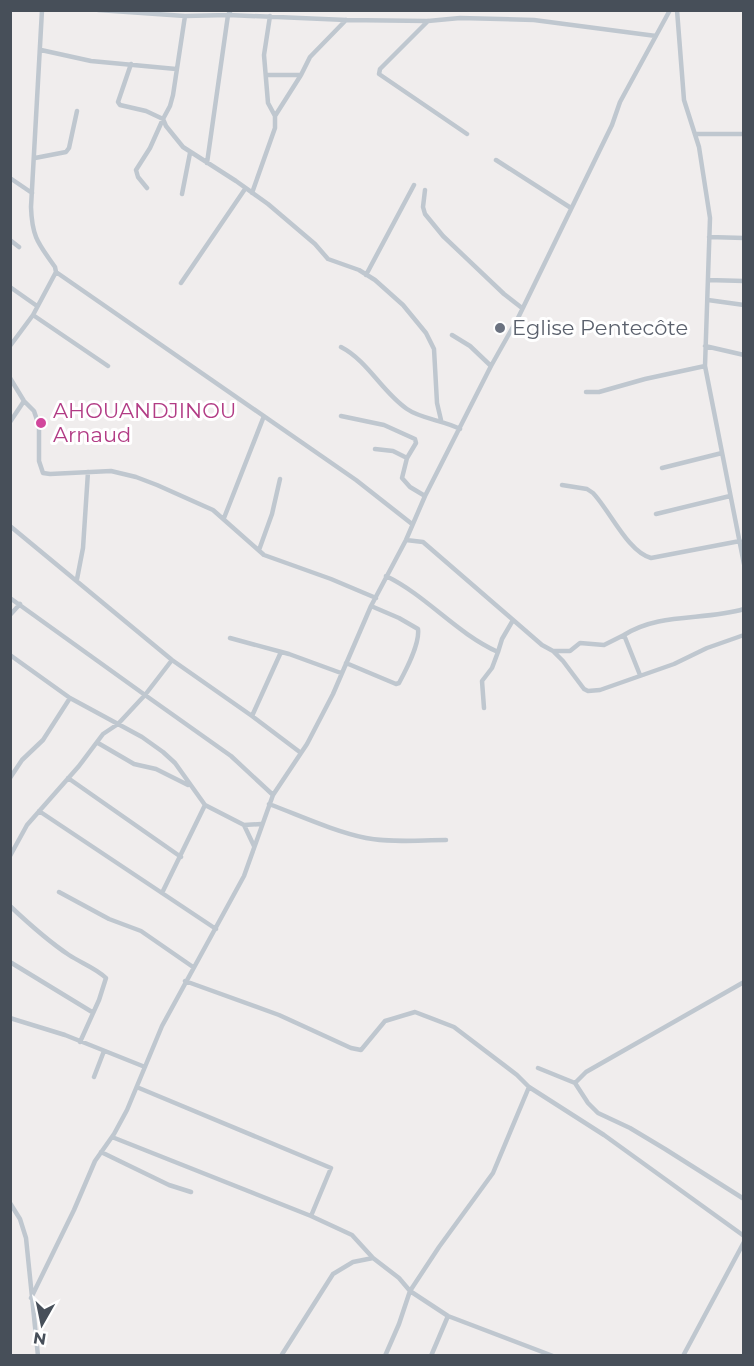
<svg xmlns="http://www.w3.org/2000/svg" width="754" height="1366" font-family="Montserrat,sans-serif">
<style>
.lines{fill:none;stroke-linecap:round;stroke-linejoin:round}
.minor{stroke:#bfc7cf;stroke-width:4.5}
.worship-dot{fill:#6b7280;stroke:#fff;stroke-width:2}
.hotel-dot{fill:#d1479c;stroke:#fff;stroke-width:2}
.labels{text-anchor:middle;stroke-width:6;stroke-linejoin:round;paint-order:stroke}
.worship-label{font-size:21px;fill:#5b616d;stroke:#fff;text-anchor:start}
.hotel-label{font-size:21px;fill:#b23c85;stroke:#fff;text-anchor:start}
</style>
<rect width="100%" height="100%" fill="#f0eded"/>
<g class="lines">
<path class="minor" d="M98 10 185 16 228 15 346 20 428 21 460 18 534 20 656 36
M677 10 684 100 699 147 710 218 705 366 744 564
M185 16 173 95 170 106 163 119 166 126 183 147 236 181 268 204 315 244 328 259 359 270 375 280 403 305 426 333 434 349 437 403 441 420
M428 21 380 69 379 74 467 134
M41 50 91 61 176 69
M131 64 118 102 120 105 146 111 163 119 150 148 136 170 138 177 147 188
M266 75H301
M275 116 301 75 310 57 346 20
M696 134H744
M35 158 66 152 69 148 77 111
M496 160 571 208
M207 163 228 15 231 10
M10 178 32 193
M425 190 423 207 425 214 443 236 504 294 522 308
M252 193 275 128V116L268 103 264 55 270 16
M182 194 190 153
M709 237 744 238
M10 240 19 247
M56 272 356 480 412 524
M366 275 414 185
M708 280 744 281
M181 283 245 189
M10 287 37 306
M708 300 744 305
M33 315 108 366
M452 335 470 346 491 366
M10 346 33 315 56 272 55 267C38 243 32 237 31 207L42 10
M705 346 744 355
M341 347C368 361 382 392 407 409 421 419 443 420 460 429
M10 378 24 401 34 411 39 426V461L43 473 50 474 111 471 136 477 157 485 213 510 264 555 331 579 376 598
M586 392H599L645 379 705 366
M341 416 384 425 415 439 416 443 407 458 402 478 410 487 425 496
M10 422 24 401
M375 449 393 451 407 458
M662 468 722 453
M562 485 587 489 593 493C610 511 628 552 651 558L740 541
M656 514 730 496
M224 518 264 416
M10 526 172 660 252 716 301 753
M406 540 423 542 542 645 553 651 563 661 584 689 588 691 600 690 674 664 707 648 744 635
M259 550 272 514 280 479
M386 576C427 596 456 633 498 652L502 639 513 620
M77 579 83 548 88 472
M10 598 145 695 172 660
M10 615 20 604
M624 635C660 612 704 621 744 609
M230 638 289 654 341 673
M553 651H570L580 643 604 645 624 635 640 675
M10 655 70 698 142 737 163 752 175 763 205 805 244 825 261 824
M346 663 396 684 399 683C406 670 420 644 418 629L399 618 371 606
M484 708 482 681 492 668 498 652
M252 716 281 652
M98 743 134 764 156 769 188 785
M10 778 22 760 43 740 70 698
M68 778 181 857
M269 804C301 816 333 831 366 838 392 843 420 840 446 840
M39 811 216 929
M244 825 254 846
M10 856 27 825 79 766 103 734 118 724 145 695 231 756 273 795
M59 892 109 919 141 931 193 967
M162 893 205 805
M10 906C28 923 48 941 69 955 81 963 96 968 106 978L99 1000 80 1042
M10 962 92 1012
M185 981 279 1015 351 1048 361 1050 385 1021 415 1012 454 1027 517 1075 529 1087 604 1135 744 1236
M10 1018 65 1035 145 1067
M538 1068 575 1083 588 1103 598 1113 630 1128 665 1149 744 1199
M94 1077 104 1051
M575 1083 586 1072 744 982
M139 1088 331 1168 311 1216
M112 1137 311 1216 352 1235 373 1258 399 1278 410 1291 448 1316 553 1356
M101 1152 169 1185 191 1192
M10 1203 20 1219 26 1238 38 1356
M31 1298 74 1210 95 1161 114 1134 127 1110 162 1026 244 876 273 795 307 744 333 694 371 606 406 540 425 496 491 366 518 318 612 125 620 102 670 10
M281 1356 333 1274 353 1262 373 1258
M385 1356 399 1324 410 1291 439 1247 493 1173 529 1087
M431 1356 448 1316
M683 1356 744 1242"/>
</g>
<circle class="worship-dot" cx="500" cy="328" r="6"/>
<circle class="hotel-dot" cx="41" cy="423" r="6"/>
<g class="labels">
<g class="worship-label">
<text x="512" y="335">Eglise Pentecôte</text>
</g>
<g class="hotel-label">
<text x="53" y="418">AHOUANDJINOU<tspan x="53" dy="24">Arnaud</tspan></text>
</g>
</g>
<rect width="754" height="1366" fill="none" stroke="#474f59" stroke-width="24"/>
<g transform="translate(42 1324) rotate(189)" stroke="#ffffff" stroke-width="4.5" paint-order="stroke">
<path d="M0-4.5L10 22L0 15L-10 22Z" fill="#474f59"/>
<text y="-9" font-size="16" font-weight="bold" text-anchor="middle" fill="#474f59">N</text>
</g>
</svg>
